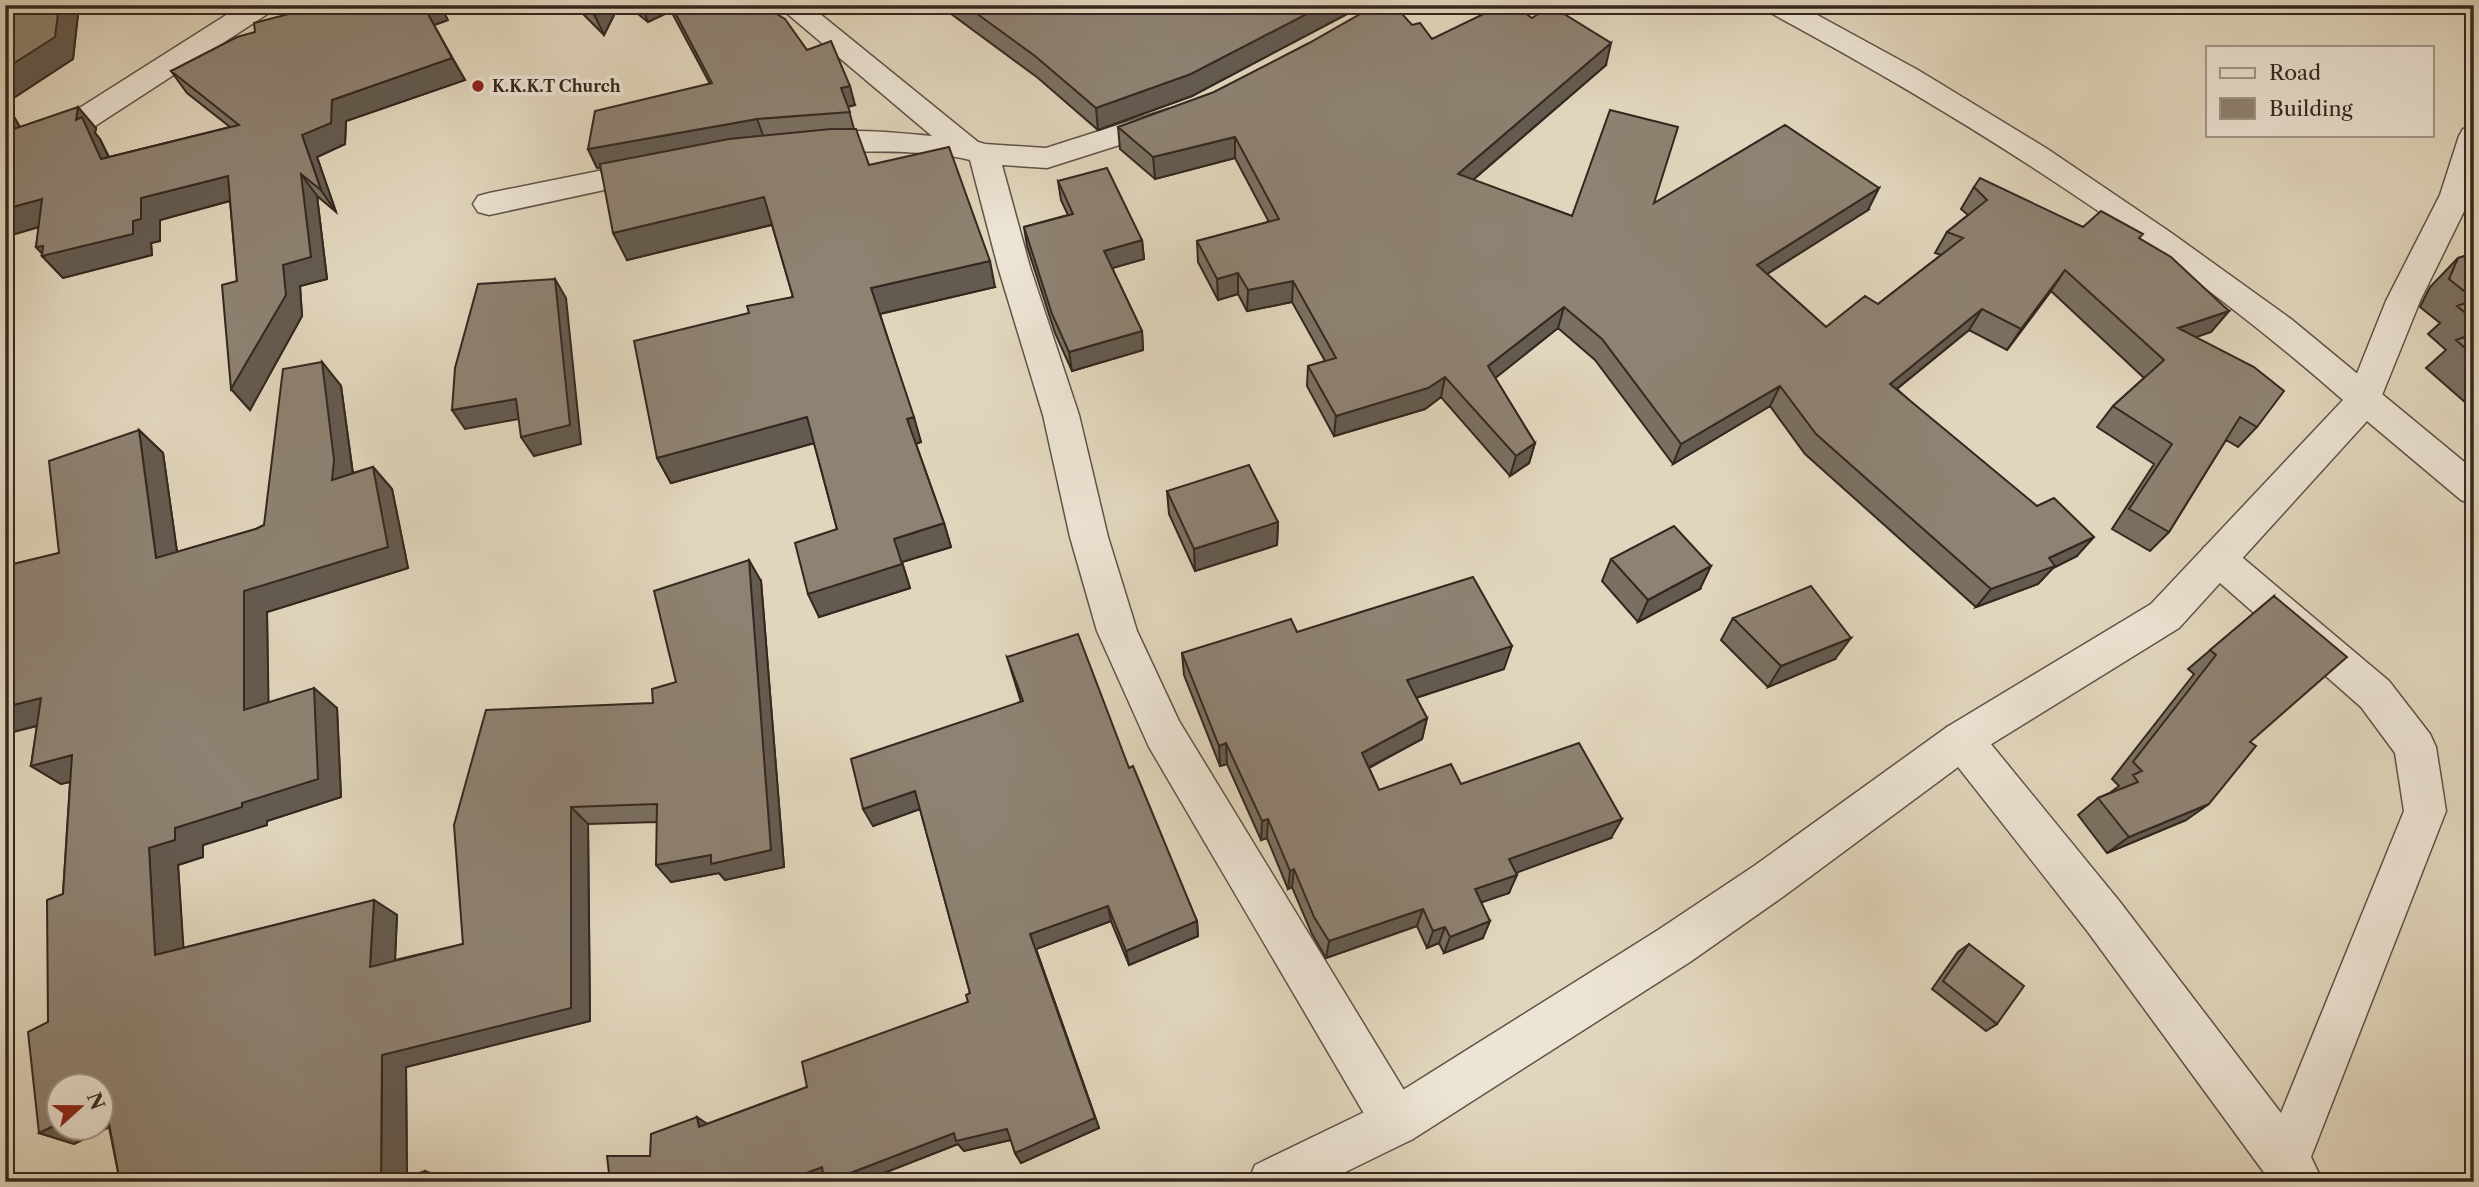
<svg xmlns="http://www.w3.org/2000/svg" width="2479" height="1187" font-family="'Libre Caslon Text',serif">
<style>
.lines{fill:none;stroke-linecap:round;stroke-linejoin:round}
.minor-casing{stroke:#5f5347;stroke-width:3}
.tertiary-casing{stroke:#5f5347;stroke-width:3}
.minor{fill:#ece4d4;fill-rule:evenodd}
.tertiary{fill:#ece4d4;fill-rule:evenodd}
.wall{fill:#7a7062;stroke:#342720;stroke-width:2}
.shaded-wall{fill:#635b50;stroke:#342720;stroke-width:2}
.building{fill:#8e8272;stroke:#342720;stroke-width:2}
.poi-dot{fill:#8f2418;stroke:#ece4d4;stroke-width:2.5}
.labels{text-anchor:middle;stroke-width:7;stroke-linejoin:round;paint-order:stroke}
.far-poi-label{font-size:16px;font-weight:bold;fill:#342720;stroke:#ece4d4;text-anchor:start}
</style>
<rect width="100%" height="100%" fill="#e1d6bd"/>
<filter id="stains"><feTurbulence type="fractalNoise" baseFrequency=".00286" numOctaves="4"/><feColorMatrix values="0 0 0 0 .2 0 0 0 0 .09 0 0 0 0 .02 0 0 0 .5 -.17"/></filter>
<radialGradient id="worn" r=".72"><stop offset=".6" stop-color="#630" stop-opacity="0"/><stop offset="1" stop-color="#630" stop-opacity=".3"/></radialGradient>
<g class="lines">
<g class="minor-casing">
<path id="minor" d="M242 5H276L272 11 92 128 5 159V138L70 114Z
M777 5H809L978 142 985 144 1046 148 1168 109 1179 112 1183 119 1179 126 1047 168 1002 165 1030 267 1079 415 1108 537 1137 631 1179 721 1413 1105 1420 1122 1413 1139 1396 1146 1379 1139 1149 747 1097 631 1070 537 1043 415 998 267 970 160C936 151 879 151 842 152 827 152 813 156 798 152L794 145 798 138C840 126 889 132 932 136Z
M2474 126 2472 195 2420 301 2376 410 2364 414 2352 410 2346 401 2386 301 2440 195 2459 136 2463 129Z
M653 160 664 163 668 170 664 177 489 215 478 212 473 204 478 196 489 193Z
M2217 542 2230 547 2389 681 2430 734 2436 747 2446 811 2311 1157 2321 1178 2319 1182H2271L2088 932 1947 753 1941 740 1947 727 1962 722 1977 727 2120 902 2281 1113 2404 811 2395 753 2361 707 2204 569 2198 558 2204 547Z"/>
</g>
<g class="tertiary-casing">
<path id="tertiary" d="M1763 5H1799L1918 70 2046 148 2170 232 2291 319 2474 470V505L2461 500 2367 421 2179 628 1977 753 1784 896 1690 962 1413 1139 1325 1182H1248L1255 1165 1379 1105 1658 930 1754 866 1947 727 2151 604 2343 400C2170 248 1970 120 1767 11Z"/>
</g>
<use href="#minor" class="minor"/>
<use href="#tertiary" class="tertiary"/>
</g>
<path class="wall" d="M5 5H79L73 59 6 103 20 127 96 128 95 133 100 139 109 157 230 127 187 93 171 71 448 20 434 25 465 80 346 121 345 144 317 157 336 212 317 196 327 279 300 286 302 316 250 410 231 389 237 281 230 201 160 220V241L151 243 152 255 63 278 42 256 43 254 36 247 39 227 5 237Z
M574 5H619L604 35Z
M627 5H762L807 50 855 105 848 107 854 129 869 165 995 287 880 314 921 442 916 444 944 523 951 547 902 562 910 588 819 617 837 529 814 443 671 483 657 458 749 313 793 297 772 225 627 260 600 167 597 168 588 149 710 84 671 11 648 22Z
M939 5H1364L1192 96 1098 130 1038 78Z
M1532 18 1606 65 1473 180 1572 216 1654 203 1868 210 1767 274 1826 327 1878 304 1941 255 1935 253 1947 232 1968 215 1961 209 1974 187 2083 227 2140 239 2229 311 2211 332 2196 337 2257 427 2238 447 2226 440 2169 532 2150 551 2112 529 2154 464 2097 427 2113 406 2144 378 2051 291 2007 350 1969 330 1897 389 2077 556 2053 568 2038 584 1976 607 1805 454 1770 406 1673 464 1595 360 1558 328 1495 378 1535 443 1529 463 1510 476 1441 397 1425 409 1334 436 1307 386 1308 366 1325 361 1292 302 1247 311 1238 294 1218 300 1198 262 1197 241 1269 222 1235 158 1155 179 1120 149 1118 127 1412 25 1432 39Z
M1058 181 1142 240 1144 259 1112 268 1142 331 1143 350 1072 371 1055 333 1027 246 1024 227 1068 215 1061 200Z
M2474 250V410L2426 368 2446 350 2428 334 2440 323 2420 307 2430 287 2458 258 2472 254Z
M322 362 341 386 353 473 373 467 392 489 408 568 267 612 268 702 337 708 341 797 267 821V825L203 845V857L178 865 183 948 374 900 397 915 395 960 463 944 653 703 676 682 761 581 784 867 725 880 719 873 671 882 657 822 588 824 590 1021 406 1067 407 1176 449 1180 120 1182 109 1127 74 1144 39 1133 48 1022 63 894 70 782 61 784 31 766 37 726 5 734V566L59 553 139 430 163 453 177 552 256 529 264 525Z
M1167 491 1278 522 1277 545 1195 571 1169 514Z
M1611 559 1700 589 1638 622 1602 581Z
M2274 596 2250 742 2186 820 2107 853 2078 815 2098 798 2112 792H2111L2119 786 2112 779 2194 674 2188 669Z
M1733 618 1835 659 1768 687 1721 640Z
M1297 632 1504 669 1416 698 1427 718 1422 739 1369 768 1379 790 1461 784 1611 838 1516 872 1509 893 1481 902 1483 938 1444 953 1439 943 1427 948 1417 926 1326 958 1312 934 1292 887 1288 889 1267 838 1261 840 1227 764 1220 766 1184 675 1182 653Z
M1007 657 1129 768 1197 921 1198 936 1129 965 1111 921 1036 949 1099 1128 1021 1163 1015 1153 1011 1140 964 1151 958 1144 861 1182H825V1179L819 1182H610L650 1156 707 1124 807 1087 968 1002 970 993 920 809 873 826 1021 702Z
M1969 944 1997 1024 1986 1031 1932 989 1958 952Z"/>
<path class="shaded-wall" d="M59 5H79L73 59 6 103 21 129 5 136V69Z
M423 5H440L448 20 434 25Z
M601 5H619L604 35 595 16Z
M641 5H668L671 11 648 22Z
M1324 5H1364L1192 96 1098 130 1096 108Z
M1611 43 1606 65 1454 196 1458 174Z
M452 58 465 80 346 121 345 144 317 157 336 212 321 190 302 135 332 100Z
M850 86 855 105 846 107 841 88Z
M78 107 96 128 95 133 100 139 120 181 101 159 76 120Z
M757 119 764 138 597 168 588 149Z
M1235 137V158L1155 179 1153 157Z
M301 174 317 196 327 279 300 286 302 316 250 410 231 389 283 265Z
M228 176 244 197 160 220V241L151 243 152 255 63 278 42 256H44L36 247 133 221 141 198Z
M1879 188 1868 210 1748 286 1757 265Z
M764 197 774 224 627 260 613 233Z
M42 199 62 220 5 237V209Z
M1142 240 1144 259 1106 270 1104 251Z
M990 261 995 287 879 314 871 288Z
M2065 270 2051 291 2007 350 2021 329Z
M1238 273V294L1218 300 1217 279Z
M555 279 566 298 581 444 534 456 521 437Z
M1293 281 1292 302 1247 311 1248 290Z
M1564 307 1558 328 1484 387 1488 366Z
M1982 309 1969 330 1878 404 1890 384Z
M2229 311 2211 332 2161 349 2178 328Z
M1142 331 1143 350 1072 371 1069 352Z
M322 362 341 386 354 483 332 480Z
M1445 377 1441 397 1425 409 1334 436 1336 416Z
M1780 386 1770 406 1673 464 1681 444Z
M516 399 529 417 465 429 452 410Z
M807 417 818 442 671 483 657 458Z
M914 417 921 442 914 444 907 419Z
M139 430 163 453 181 580 156 558Z
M1535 443 1529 463 1510 476 1516 456Z
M373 467 392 489 408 568 267 612 269 729 244 710V591Z
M1278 522 1277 545 1195 571 1194 549Z
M944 523 951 547 902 562 910 588 819 617 808 594 894 539Z
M2094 537 2077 556 2053 568 2038 584 1976 607 1991 589 2049 558Z
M749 560 761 581 784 867 725 880 719 873 671 882 656 865Z
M1711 566 1700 589 1638 622 1648 600Z
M1851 638 1835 659 1768 687 1781 666Z
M1512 646 1504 669 1403 702 1407 680Z
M314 688 337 708 341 797 267 821V825L203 845V857L178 865 185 970 155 955 149 848 175 828 242 803Z
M41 698 70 717 5 734V707Z
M1427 718 1422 739 1358 773 1362 753Z
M1226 743 1227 764 1220 766 1219 746Z
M72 755 101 774 61 784 31 766Z
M915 791 923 808 873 826 863 809Z
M2209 804 2186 820 2107 853 2129 837Z
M571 807 588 824 590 1021 406 1067 407 1182H381L382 1055Z
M1268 819 1267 838 1261 840 1262 821Z
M1622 819 1611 838 1502 878 1509 859Z
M1294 869 1292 887 1288 889 1290 871Z
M1517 875 1509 893 1468 907 1475 889Z
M374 900 397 915 394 981 370 967Z
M1108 906 1111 921 1036 949 1099 1128 1021 1163 1015 1153 1030 934Z
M1423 909 1417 926 1326 958 1329 941Z
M1197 921 1198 936 1129 965 1126 951Z
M1490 921 1483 938 1444 953 1450 937Z
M1445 927 1439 943 1427 948 1433 931Z
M105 1102 138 1113 74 1144 39 1133 60 1123V1128H102V1103Z
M697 1117 712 1127H699Z
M1007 1129 1014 1139 964 1151 958 1144 861 1182H827L954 1133Z
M822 1167 834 1176 819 1182H783Z
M425 1171 449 1180V1182H425Z"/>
<path class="building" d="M5 5H59L55 37 5 69Z
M323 5H423L452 58 332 100 331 123 302 135 321 190 301 174 311 257 283 265 286 295 231 389 222 285 237 281 228 176 141 198V219L133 221V234L42 256 43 246 36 247 42 199 5 209V132L78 107 76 120 82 117 101 159 239 125 171 71 237 37 255 32 254 23Z
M585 5H601L595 16Z
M671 5H762L785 19 807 50 831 41 850 86 841 88 850 112 757 119 588 149 595 111 712 83Z
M965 5H1324L1191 74 1096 108 1035 56Z
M1376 5H1394L1412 25 1420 23 1432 39 1502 5H1514L1532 18 1551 6 1611 43 1458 174 1572 216 1610 110 1678 127 1654 203 1785 125 1879 188 1757 265 1826 327 1865 296 1878 304 1963 238 1947 232 1987 200 1974 187 1980 178 2083 227 2101 211 2143 234 2139 238 2171 257 2229 311 2178 328 2254 367 2284 391 2257 427 2240 417 2169 532 2129 509 2172 444 2113 406 2164 360 2065 270 2021 329 1982 309 1890 384 2037 506 2054 498 2094 537 2049 558 2055 566 1991 589 1816 434 1780 386 1681 444 1602 339 1564 307 1488 366 1535 443 1516 456 1445 377 1428 388 1336 416 1308 366 1336 358 1293 281 1248 290 1238 273 1217 279 1197 241 1279 219 1235 137 1153 157 1118 127 1214 92 1309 43Z
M831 129H856L869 165 949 147 990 261 871 288 914 417 907 419 944 523 894 539 902 564 808 594 795 543 837 529 807 417 657 458 634 341 749 313 747 306 793 297 764 197 613 233 600 164 729 139Z
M1107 168 1142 240 1104 251 1142 331 1069 352 1052 314 1024 227 1073 214 1058 181Z
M2474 253V299L2449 279 2458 258Z
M555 279 570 425 521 437 516 399 452 410 455 368 478 284Z
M2474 300V320L2457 306Z
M2474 334V356L2456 340Z
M322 362 334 460 332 480 373 467 388 547 244 591V710L314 688 318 779 242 803V807L175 828V840L149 848 155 955 374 900 370 967 463 944 454 825 486 710 653 703 652 689 676 682 654 591 749 560 771 850 711 864V855L656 865 657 804 571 807V1008L382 1055 381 1182H120L105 1102 102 1103V1086H60V1123L39 1133 28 1032 48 1022 47 900 63 894 72 755 31 766 41 698 5 707V566L59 553 49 461 139 430 156 558 256 529 264 525 283 369Z
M1249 465 1278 522 1194 549 1167 491Z
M1674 526 1711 566 1648 600 1611 559Z
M1473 577 1512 646 1407 680 1427 718 1362 753 1379 790 1451 764 1461 784 1579 743 1622 819 1509 859 1517 875 1475 889 1490 921 1450 937 1445 927 1433 931 1423 909 1329 941 1314 917 1294 869 1290 871 1268 819 1262 821 1226 743 1219 746 1182 653 1291 619 1297 632Z
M1811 586 1851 638 1781 666 1733 618Z
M2274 596 2347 657 2250 742 2256 746 2209 804 2129 837 2098 798 2138 782 2133 775 2142 771 2133 762 2216 655 2210 650Z
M1078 634 1129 768 1133 766 1197 921 1126 951 1108 906 1030 934 1095 1118 1015 1153 1007 1129 956 1141 954 1133 827 1182H825L822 1167 783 1182H610L607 1156H650L651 1134 697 1117 699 1127 807 1087 802 1062 968 1002 966 995 970 993 915 791 863 809 851 759 1023 701 1007 657Z
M1969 944 2024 986 1997 1024 1943 981Z
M425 1171V1182H389Z"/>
<circle class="poi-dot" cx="478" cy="86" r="7"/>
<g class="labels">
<g class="far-poi-label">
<text x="492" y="92">K.K.K.T Church</text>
</g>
</g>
<rect width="2479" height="1187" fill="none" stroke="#e1d6bd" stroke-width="28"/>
<rect x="7" y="7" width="2465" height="1173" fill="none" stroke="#342720" stroke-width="3.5"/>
<rect x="14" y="14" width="2451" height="1159" fill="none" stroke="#342720" stroke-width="2"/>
<rect x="2206" y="46" width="228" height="91" fill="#ece4d4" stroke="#a2988c" stroke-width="2"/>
<rect x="2220" y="68" width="35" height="10" fill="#ece4d4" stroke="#a2988c" stroke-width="2"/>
<text x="2269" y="80" font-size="21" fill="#342720">Road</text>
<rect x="2220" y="98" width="35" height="21" fill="#8e8272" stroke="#a2988c" stroke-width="2"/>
<text x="2269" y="116" font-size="21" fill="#342720">Building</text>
<g transform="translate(80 1107) rotate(69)"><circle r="33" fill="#ece4d4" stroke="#a2988c" stroke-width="2"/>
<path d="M0-5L12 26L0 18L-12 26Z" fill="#8f2418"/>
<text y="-10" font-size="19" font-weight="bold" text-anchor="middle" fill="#342720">N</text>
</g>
<rect width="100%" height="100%" filter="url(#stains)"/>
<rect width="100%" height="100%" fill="url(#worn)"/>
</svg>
